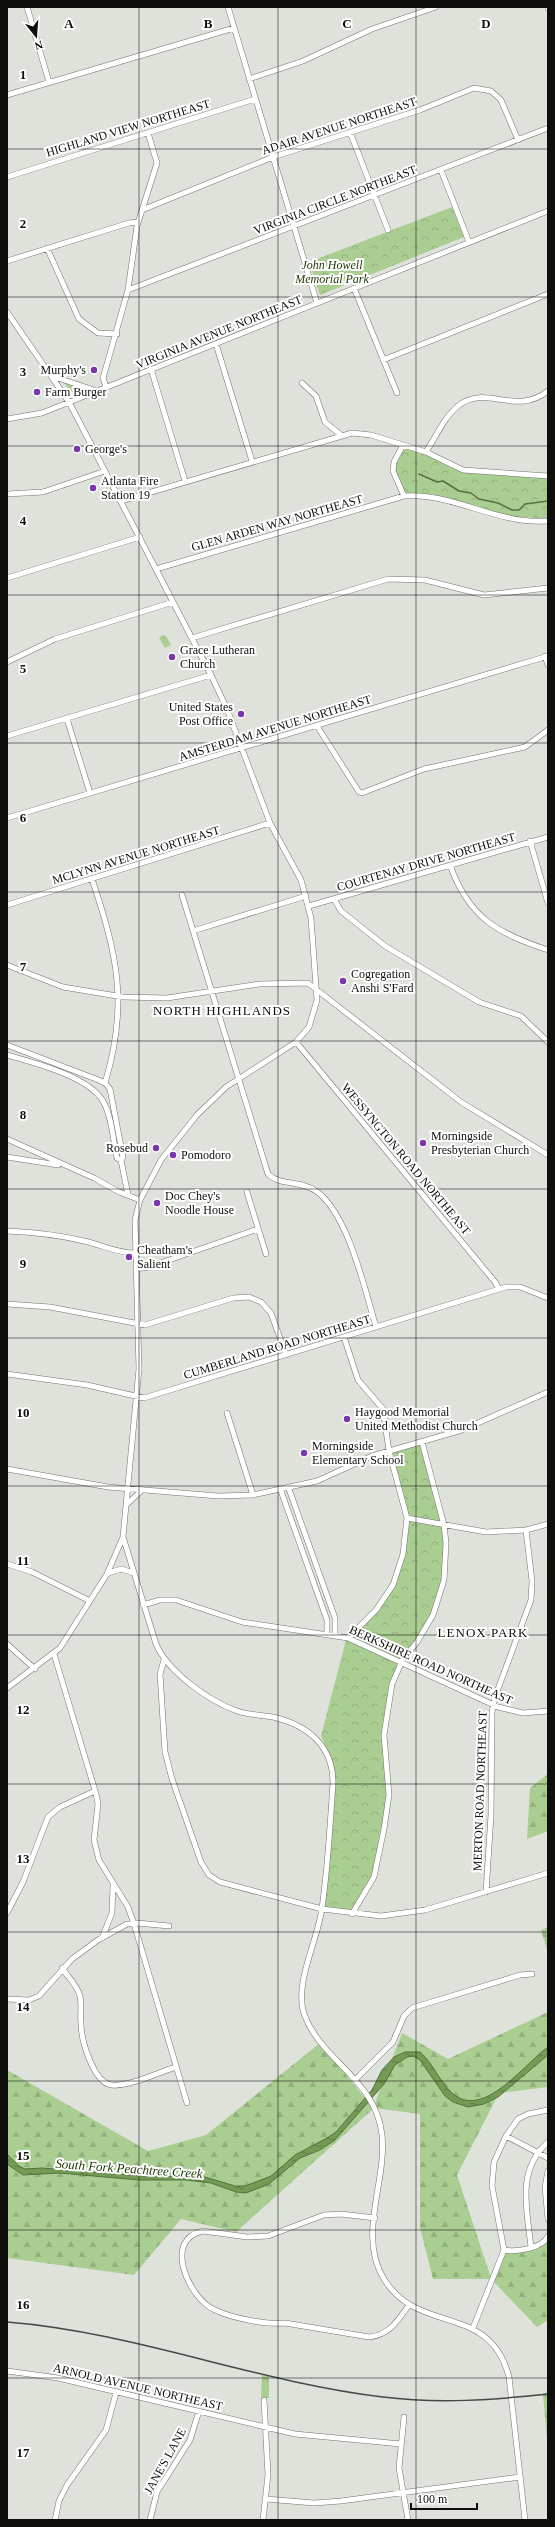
<svg xmlns="http://www.w3.org/2000/svg" width="555" height="2527" font-family="'Times New Roman',serif">
<style>
.forest{fill:url(#forest-firs)}
.park{fill:url(#park-crowns)}
.water{fill:url(#water-ripples);stroke:#55713e}
.lines{fill:none;stroke-linecap:round;stroke-linejoin:round}
.stream{stroke:#55713e;stroke-width:1.5}
.minor-casing{stroke:#70746d;stroke-width:6}
.minor{stroke:#fff;stroke-width:5}
.rail{stroke:#464845;stroke-width:1.5}
.grid{fill:none;stroke:#0e0f0d;stroke-width:1;stroke-opacity:0.55}
.poi-dot{fill:#7937ab;stroke:#fff;stroke-width:1.5}
.labels{text-anchor:middle;stroke-width:4;stroke-linejoin:round;paint-order:stroke}
.street-label{font-size:12px;fill:#0e0f0d;stroke:#fff}
.park-label{font-size:12px;font-style:italic;fill:#213b05;stroke:#fff}
.poi-label{font-size:12px;fill:#0e0f0d;stroke:#fff;text-anchor:start}
.neighbourhood-label{font-size:13px;letter-spacing:1px;fill:#0e0f0d;stroke:#fff}
.water-label{font-size:13px;font-style:italic;fill:#1d3702;stroke:#fff}
.grid-label{font-size:13px;text-anchor:middle;font-weight:bold;fill:#0e0f0d;stroke:#fff;stroke-width:4;stroke-linejoin:round;paint-order:stroke}
</style>
<defs>
<pattern id="forest-firs" width="22" height="20" patternUnits="userSpaceOnUse"><rect width="22" height="20" fill="#aace91"/><path d="M5 1l3.5 6h-7zM16 11l3.5 6h-7z" fill="#91b07c"/></pattern>
<pattern id="park-crowns" width="20" height="18" patternUnits="userSpaceOnUse"><rect width="20" height="18" fill="#aace91"/><path d="M2 6a3 3 0 1 1 6 0M12 15a3 3 0 1 1 6 0" fill="none" stroke="#91b07c"/></pattern>
<pattern id="water-ripples" width="26" height="14" patternUnits="userSpaceOnUse"><rect width="26" height="14" fill="#739b53"/><path d="M2 4q2-2 4 0t4 0M15 11q2-2 4 0t4 0" fill="none" stroke="#5d7d43"/></pattern>
</defs>
<rect width="100%" height="100%" fill="#dee2db"/>
<path class="forest" d="M548 1774V1831L527 1839 530 1788Z
M548 1927V1953L541 1930Z
M548 2012V2087L499 2093 457 2175 491 2278 505 2253 537 2249 548 2241V2320L537 2327 491 2279H433L420 2227V2114L374 2108 236 2232 181 2219 134 2275 7 2258V2070L148 2151 206 2135 320 2043 373 2108 402 2033 448 2059Z
M548 2392V2450L543 2394Z"/>
<path class="park" d="M452 207 464 237 320 295 309 262Z
M62 381 85 388 72 392Z
M406 444 432 455 451 468 505 474 548 475V519L498 515 432 494H406L397 483 393 465Z
M163 635 166 636 171 645 165 648 159 638Z
M421 1442 447 1548 445 1578 428 1621 402 1660 389 1694 384 1730 391 1800 370 1888 353 1915 321 1908 334 1781 330 1756 321 1736 347 1636 372 1616 391 1589 404 1558 408 1515 390 1451Z
M262 2375 269 2376V2398L261 2397Z"/>
<path class="water" d="M548 2047V2055L498 2097 484 2104 468 2107 453 2102 445 2096 420 2060 413 2056 407 2057 395 2065 384 2084 335 2140 320 2150 300 2158 269 2184 246 2193 236 2192 211 2183 186 2180H139L59 2173 23 2175 7 2164V2154L19 2166 25 2169 42 2168 142 2176 205 2177 235 2186H245L271 2176 295 2155 327 2138 336 2132 372 2090 382 2070 394 2057 405 2052H420C433 2063 439 2081 452 2093 483 2121 524 2064 548 2047Z"/>
<g class="lines">
<path class="stream" d="M419 474 437 482 443 481 459 491 471 493 479 499 498 503 512 510H519L525 504 548 501"/>
<g class="minor-casing">
<path id="minor" d="M27 7 49 82
M228 7 317 303
M548 7V8
M249 79 303 61 372 29 436 7
M7 95 234 28
M350 132 388 230
M441 170 469 242
M7 177 255 99
M142 210 273 157 420 110 474 88 491 91 501 100 518 140
M47 248 79 319 98 333 117 334
M7 261 129 223 138 222
M354 288 397 393
M128 290 548 128
M7 312 69 402 211 675 227 709 270 823 301 880 311 918 317 1000 309 1027 296 1042 226 1087 197 1115 161 1160 140 1200 135 1220 139 1369 123 1537 107 1574 60 1648 7 1688
M216 344 252 461
M383 360 548 294
M151 369 185 481
M52 376 97 391
M302 383 316 396 325 422 341 435
M106 387 103 378 128 290 137 226 157 163 148 133
M7 419 42 413 548 211
M403 445 394 462 393 471 404 496
M426 452C436 437 444 417 458 406 486 383 514 417 548 391
M7 494 43 492 105 471
M121 501 352 433 371 435 426 452 463 470 548 476
M156 569 404 496C453 492 496 525 548 521
M7 578 140 537
M192 638 388 579 425 580 484 595 548 588
M545 656 548 665
M7 662 55 639 173 602
M67 719 90 793
M317 726 359 792 362 793 424 769 525 747 548 730
M7 736 211 675
M7 818 548 656
M530 841 548 903
M450 865C469 918 497 933 548 950
M92 879C117 954 129 1004 105 1083
M182 895 268 1174C280 1186 301 1180 316 1191 348 1213 365 1290 376 1327
M334 899 341 911 385 946 479 1002 521 1016 548 1042
M7 905 270 823
M309 906 548 837
M193 931 306 896
M7 965 63 987 123 997 167 998 259 984 308 983 461 1102 548 1155
M296 1042 495 1282 499 1289
M7 1045 96 1079 105 1083 110 1089 123 1157 121 1160 128 1195
M7 1055C34 1063 88 1076 103 1101 112 1117 113 1140 117 1158L121 1160
M7 1139 94 1178 119 1192 140 1200
M7 1157 58 1165
M247 1192 266 1254
M7 1231C33 1232 59 1235 84 1241 102 1245 117 1253 135 1253
M136 1269 149 1267 258 1229
M7 1304 50 1307 145 1325 233 1298 249 1297 261 1302 271 1313 286 1355
M344 1337 358 1380 383 1409 389 1451 407 1518 403 1554 393 1585 376 1610 348 1638
M7 1374 87 1385 144 1398 506 1287H520L548 1298
M227 1413 253 1495
M7 1469 108 1487 218 1496 253 1495 317 1481 372 1456 462 1430 548 1392
M289 1489 335 1618V1635
M281 1491 327 1620V1634
M126 1505 142 1490
M407 1518 486 1532 526 1530 548 1524
M123 1537 156 1644C168 1672 209 1701 237 1711 249 1715 261 1715 273 1717 308 1725 333 1746 333 1783 330 1825 328 1867 322 1908 318 1940 294 1983 304 2014 321 2061 376 2079 382 2135 387 2182 357 2235 384 2279 419 2336 490 2302 509 2377L525 2520
M7 1564 32 1572 90 1601
M108 1573 121 1569 134 1573
M143 1605 160 1600H176L242 1622 348 1638 498 1707 523 1713 548 1711
M7 1644 35 1669
M54 1654 96 1794 98 1804 94 1840 99 1860 128 1907 135 1927 187 2103
M164 1660 160 1674 165 1752 172 1779 201 1862 209 1875 220 1882 322 1909 381 1916 425 1910 548 1873
M486 1892 491 1815 492 1712 495 1697 531 1600 532 1581 526 1530
M7 1913 23 1882 48 1817 60 1807 95 1791
M352 1914 374 1877 384 1829 389 1795 384 1735 392 1684 403 1659 417 1642 433 1615 444 1580 446 1543 444 1525 422 1442
M102 1938 112 1913 113 1885
M62 1968C68 1977 77 1985 80 1996 82 2005 80 2013 81 2023 81 2039 93 2083 112 2085 129 2087 159 2072 176 2067
M7 1999 29 2000 39 1996 72 1959 98 1940 127 1924 137 1923 169 1926
M356 2079 393 2042 404 2016 412 2008 520 1975 532 1974
M548 2110 528 2114 518 2119 506 2136 494 2162 492 2186 504 2250C516 2252 542 2249 548 2236
M506 2136 548 2158
M548 2171 545 2187 548 2219
M375 2218 341 2214 324 2215 268 2236 247 2237 203 2231C162 2239 189 2299 215 2310 232 2318 266 2325 285 2323L369 2337C390 2335 398 2320 409 2305
M531 2247C527 2210 516 2170 548 2142
M473 2328 504 2250
M7 2371 58 2378 295 2434 401 2444
M404 2417 399 2468 408 2520
M266 2499 314 2503 341 2501 520 2477
M55 2520 59 2501 67 2485 106 2430 116 2393
M150 2520 157 2492 190 2440 199 2411
M263 2520 268 2475 264 2400"/>
</g>
<use href="#minor" class="minor"/>
<path class="rail" d="M7 2322C134 2332 256 2382 383 2397 438 2404 493 2400 548 2394"/>
</g>
<path class="grid" d="M139 7V2520M278 7V2520M416 7V2520M7 149H548M7 297H548M7 446H548M7 595H548M7 743H548M7 892H548M7 1041H548M7 1189H548M7 1338H548M7 1486H548M7 1635H548M7 1784H548M7 1932H548M7 2081H548M7 2230H548M7 2378H548"/>
<g class="poi-dot">
<circle cx="94" cy="370" r="4"/>
<circle cx="37" cy="392" r="4"/>
<circle cx="77" cy="449" r="4"/>
<circle cx="93" cy="488" r="4"/>
<circle cx="172" cy="657" r="4"/>
<circle cx="241" cy="714" r="4"/>
<circle cx="343" cy="981" r="4"/>
<circle cx="423" cy="1143" r="4"/>
<circle cx="156" cy="1148" r="4"/>
<circle cx="173" cy="1155" r="4"/>
<circle cx="157" cy="1203" r="4"/>
<circle cx="129" cy="1257" r="4"/>
<circle cx="347" cy="1419" r="4"/>
<circle cx="304" cy="1453" r="4"/>
</g>
<g class="labels">
<g class="street-label">
<text transform="translate(339 126) rotate(-18)" y="4">ADAIR AVENUE NORTHEAST</text>
<text transform="translate(128 128) rotate(-17)" y="4">HIGHLAND VIEW NORTHEAST</text>
<text transform="translate(335 200) rotate(-21)" y="4">VIRGINIA CIRCLE NORTHEAST</text>
<text transform="translate(219 332) rotate(-22)" y="4">VIRGINIA AVENUE NORTHEAST</text>
<text transform="translate(277 523) rotate(-16)" y="4">GLEN ARDEN WAY NORTHEAST</text>
<text transform="translate(275 728) rotate(-17)" y="4">AMSTERDAM AVENUE NORTHEAST</text>
<text transform="translate(136 855) rotate(-17)" y="4">MCLYNN AVENUE NORTHEAST</text>
<text transform="translate(426 862) rotate(-16)" y="4">COURTENAY DRIVE NORTHEAST</text>
<text transform="translate(406 1159) rotate(50)" y="4">WESSYNGTON ROAD NORTHEAST</text>
<text transform="translate(277 1347) rotate(-17)" y="4">CUMBERLAND ROAD NORTHEAST</text>
<text transform="translate(431 1665) rotate(24)" y="4">BERKSHIRE ROAD NORTHEAST</text>
<text transform="translate(480 1791) rotate(-88)" y="4">MERTON ROAD NORTHEAST</text>
<text transform="translate(138 2387) rotate(13)" y="4">ARNOLD AVENUE NORTHEAST</text>
<text transform="translate(165 2461) rotate(-61)" y="4">JANE'S LANE</text>
</g>
<g class="park-label">
<text x="332" y="269">John Howell<tspan x="332" dy="14">Memorial Park</tspan></text>
</g>
<g class="poi-label">
<text x="86" y="374" text-anchor="end">Murphy's</text>
<text x="45" y="396">Farm Burger</text>
<text x="85" y="453">George's</text>
<text x="101" y="485">Atlanta Fire<tspan x="101" dy="14">Station 19</tspan></text>
<text x="180" y="654">Grace Lutheran<tspan x="180" dy="14">Church</tspan></text>
<text x="233" y="711" text-anchor="end">United States<tspan x="233" dy="14">Post Office</tspan></text>
<text x="351" y="978">Cogregation<tspan x="351" dy="14">Anshi S'Fard</tspan></text>
<text x="431" y="1140">Morningside<tspan x="431" dy="14">Presbyterian Church</tspan></text>
<text x="148" y="1152" text-anchor="end">Rosebud</text>
<text x="181" y="1159">Pomodoro</text>
<text x="165" y="1200">Doc Chey's<tspan x="165" dy="14">Noodle House</tspan></text>
<text x="137" y="1254">Cheatham's<tspan x="137" dy="14">Salient</tspan></text>
<text x="355" y="1416">Haygood Memorial<tspan x="355" dy="14">United Methodist Church</tspan></text>
<text x="312" y="1450">Morningside<tspan x="312" dy="14">Elementary School</tspan></text>
</g>
<g class="neighbourhood-label">
<text x="222" y="1015">NORTH HIGHLANDS</text>
<text x="483" y="1637">LENOX PARK</text>
</g>
<g class="water-label">
<text transform="translate(129 2168) rotate(4)" y="5">South Fork Peachtree Creek</text>
</g>
</g>
<g class="grid-label">
<text x="69" y="28">A</text>
<text x="208" y="28">B</text>
<text x="347" y="28">C</text>
<text x="486" y="28">D</text>
<text x="23" y="79">1</text>
<text x="23" y="228">2</text>
<text x="23" y="376">3</text>
<text x="23" y="525">4</text>
<text x="23" y="673">5</text>
<text x="23" y="822">6</text>
<text x="23" y="971">7</text>
<text x="23" y="1119">8</text>
<text x="23" y="1268">9</text>
<text x="23" y="1417">10</text>
<text x="23" y="1565">11</text>
<text x="23" y="1714">12</text>
<text x="23" y="1863">13</text>
<text x="23" y="2011">14</text>
<text x="23" y="2160">15</text>
<text x="23" y="2309">16</text>
<text x="23" y="2457">17</text>
</g>
<rect width="555" height="2527" fill="none" stroke="#0e0f0d" stroke-width="16"/>
<g transform="translate(36 36) rotate(163)" stroke="#ffffff" stroke-width="3" paint-order="stroke">
<path d="M0-3L7 15L0 10L-7 15Z" fill="#0e0f0d"/>
<text y="-6" font-size="11" font-weight="bold" text-anchor="middle" fill="#0e0f0d">N</text>
</g>
<path d="M411 2503v6h66v-6" fill="none" stroke="#0e0f0d" stroke-width="2"/>
<text x="417" y="2503" font-size="12" fill="#0e0f0d" stroke="#ffffff" stroke-width="3" paint-order="stroke">100 m</text>
</svg>
